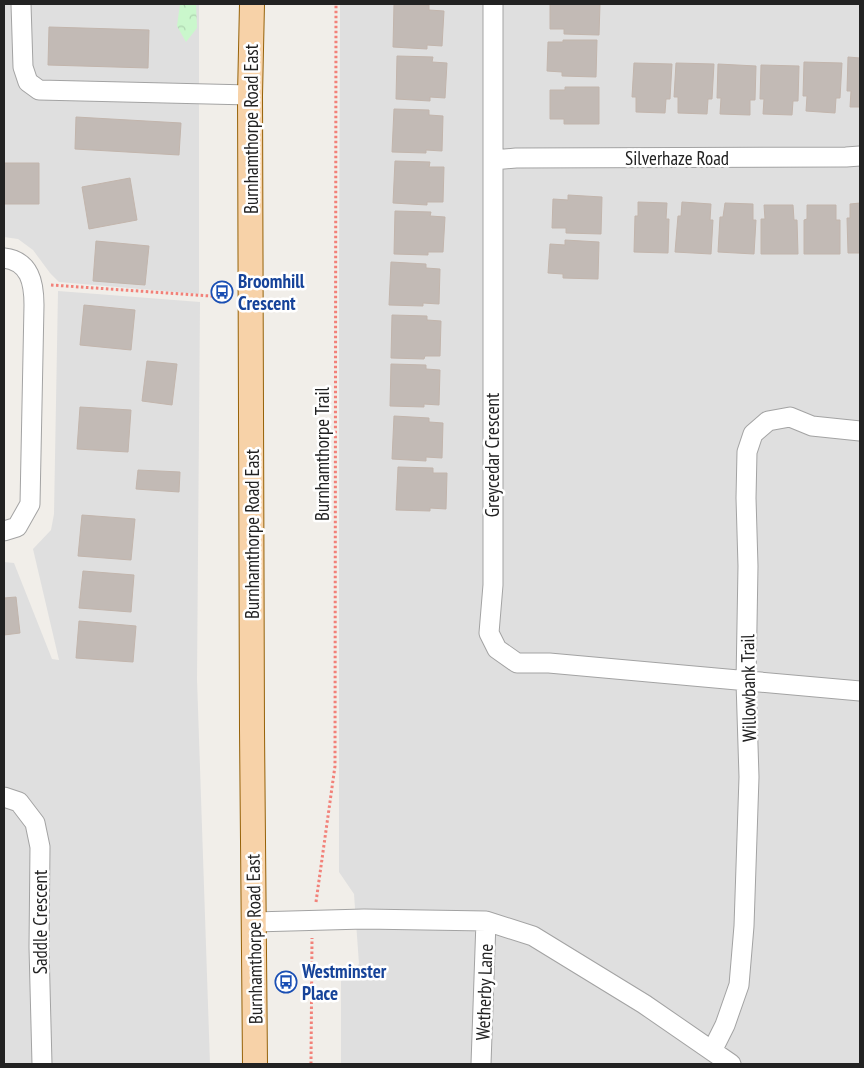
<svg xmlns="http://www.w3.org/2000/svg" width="864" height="1068" font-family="'PT Sans Narrow',sans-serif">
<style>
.residential{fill:#dfdfdf}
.park{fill:url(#park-crowns)}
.building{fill:#c2bab5;stroke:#c2b5ac}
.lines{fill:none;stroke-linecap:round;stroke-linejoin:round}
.minor-casing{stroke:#a3a3a3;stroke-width:21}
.major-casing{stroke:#966209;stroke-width:26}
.path{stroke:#f28179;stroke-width:3;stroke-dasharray:2.5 2.5;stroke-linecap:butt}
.minor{stroke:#fff;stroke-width:19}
.major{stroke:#f7d2a8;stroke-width:24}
.labels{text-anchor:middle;stroke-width:5;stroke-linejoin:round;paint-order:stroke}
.street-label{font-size:19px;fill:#222;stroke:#fff}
.transit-label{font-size:19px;font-weight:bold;fill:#164399;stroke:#fff;text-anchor:start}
</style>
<defs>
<pattern id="park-crowns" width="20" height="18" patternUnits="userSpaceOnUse" patternTransform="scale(1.25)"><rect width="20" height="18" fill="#caf7cc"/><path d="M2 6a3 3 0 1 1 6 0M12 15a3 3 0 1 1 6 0" fill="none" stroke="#add3af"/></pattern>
</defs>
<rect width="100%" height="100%" fill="#f1eee9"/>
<path class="residential" d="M4 4H199V294L59 282 50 273 33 250 18 239 4 237Z
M340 4H860V1064H341V981L359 964 354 894 339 872V272Z
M58 291 200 302 197 679 210 1064H4V562L14 563 52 659 59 660 33 549 51 530 54 514Z"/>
<path class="park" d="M180 4H196L197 28 186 42 177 26Z"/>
<path class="building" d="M394 4 429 5V10L444 11 442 46 427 45V49L393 47Z
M550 4H600L599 35 564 34V29H550Z
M49 27 149 30 148 68 48 65Z
M563 40H597L596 77 562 76V72L547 71 548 42H563Z
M397 56 433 57 432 62 447 63 445 98 430 97V101L396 99Z
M848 57 860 58V107H850L851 91H847Z
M804 62 842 63 840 98H836L835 113 806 111 807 96H803Z
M634 63 672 64 670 99H666L665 113 636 112V97H632Z
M676 63 714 64 712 99H708L707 114 678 113V97H674Z
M718 64 756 66 755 100H750V115L720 114 721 98H717Z
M761 65 799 66 798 101H793L792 115 763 114 764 99H760Z
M565 87H599V124H564V119H550V90H565Z
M394 109 429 110V115L443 116 442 151 426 150V153L392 152Z
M76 117 181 123 179 155 75 149Z
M395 161 430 162 429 167H444L443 202H427V205L393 203Z
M4 163H39V204H4Z
M130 178 137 220 89 229 82 187Z
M568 195 602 197 601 234 566 233V228H552L553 199 568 200Z
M638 202 667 203 666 219H669L668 253 634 252 635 216H638Z
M682 202 711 204 710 220H713L711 254 675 252 678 216H681Z
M725 203 753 204V220H756L754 254 718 252 720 217H723Z
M860 203V253H848L847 218H850V204Z
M764 205H793L794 220H797L798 254H761V219H765Z
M807 205H836V220H840V254H804V220L807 219Z
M395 211 431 212 430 216 445 217 443 252H428V255L394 254Z
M565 240 599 242 598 279 563 278V274L548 273 550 244 565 245Z
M96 241 149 246 145 285 93 281Z
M391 262 426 264V268L440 269 439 304 423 303V306L389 305Z
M84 305 135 310 131 350 80 345Z
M392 315 427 316V320L441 321 440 356H425L424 359 391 358Z
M147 361 177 364 172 405 142 401Z
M391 364 426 365V369L440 370 439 405 424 404V407L390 406Z
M80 407 131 410 128 452 77 449Z
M394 416 429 418V422L443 423 442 458 426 457V461L392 459Z
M398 467 433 468V473H447L446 509 430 508V511L396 510Z
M138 470 180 472 179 492 136 489Z
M82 515 135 519 131 560 78 556Z
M83 571 134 575 131 612 79 608Z
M16 597 20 633 4 635V598Z
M79 621 136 626 133 662 76 658Z"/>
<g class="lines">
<g class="minor-casing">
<path id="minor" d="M21 4 23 67 28 82 39 90 250 95
M493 4V585L489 633 497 649 517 663H549L860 691
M493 160 516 158 846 157 860 156
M4 258C30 261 34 283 34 305L30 504 17 527 4 531
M4 797 19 802 35 823 40 847 39 947 42 1064
M254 922 364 919 486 921 533 936 644 1004 731 1064
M712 1051 725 1025 739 985 744 926 749 777 746 682 748 566 746 498 747 452 753 434 768 421 790 417 812 426 860 431
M481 1064 486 921"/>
</g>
<g class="major-casing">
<path id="major" d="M252 4 250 95 252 730 255 1064"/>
</g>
<path class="path" d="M51 285 225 297
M316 902 335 766 336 4
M311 1064 312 938"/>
<use href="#minor" class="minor"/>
<use href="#major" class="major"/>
</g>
<defs>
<g id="bus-ring" transform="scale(1.125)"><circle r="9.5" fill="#fff" stroke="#1a4fb4" stroke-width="1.5"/><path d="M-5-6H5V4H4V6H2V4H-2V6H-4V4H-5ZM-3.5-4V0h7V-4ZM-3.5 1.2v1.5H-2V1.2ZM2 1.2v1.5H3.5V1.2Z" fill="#1a4fb4"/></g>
</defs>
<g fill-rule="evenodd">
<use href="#bus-ring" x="222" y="292"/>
<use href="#bus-ring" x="286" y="982"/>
</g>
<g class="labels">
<g class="street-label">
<text transform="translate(251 129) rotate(-90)" y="7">Burnhamthorpe Road East</text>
<text x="677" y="165">Silverhaze Road</text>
<text transform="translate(322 454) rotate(-90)" y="7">Burnhamthorpe Trail</text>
<text transform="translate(492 455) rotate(-90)" y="7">Greycedar Crescent</text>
<text transform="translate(252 534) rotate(-90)" y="7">Burnhamthorpe Road East</text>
<text transform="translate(748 688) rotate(-91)" y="7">Willowbank Trail</text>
<text transform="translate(40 922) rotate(-90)" y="7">Saddle Crescent</text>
<text transform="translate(254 939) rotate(-91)" y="7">Burnhamthorpe Road East</text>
<text transform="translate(484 992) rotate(-88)" y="7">Wetherby Lane</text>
</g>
<g class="transit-label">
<text x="238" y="288">Broomhill<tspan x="238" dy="22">Crescent</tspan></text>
<text x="302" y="978">Westminster<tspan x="302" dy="22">Place</tspan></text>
</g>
</g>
<rect width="864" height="1068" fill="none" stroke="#222222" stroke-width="10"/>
</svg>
